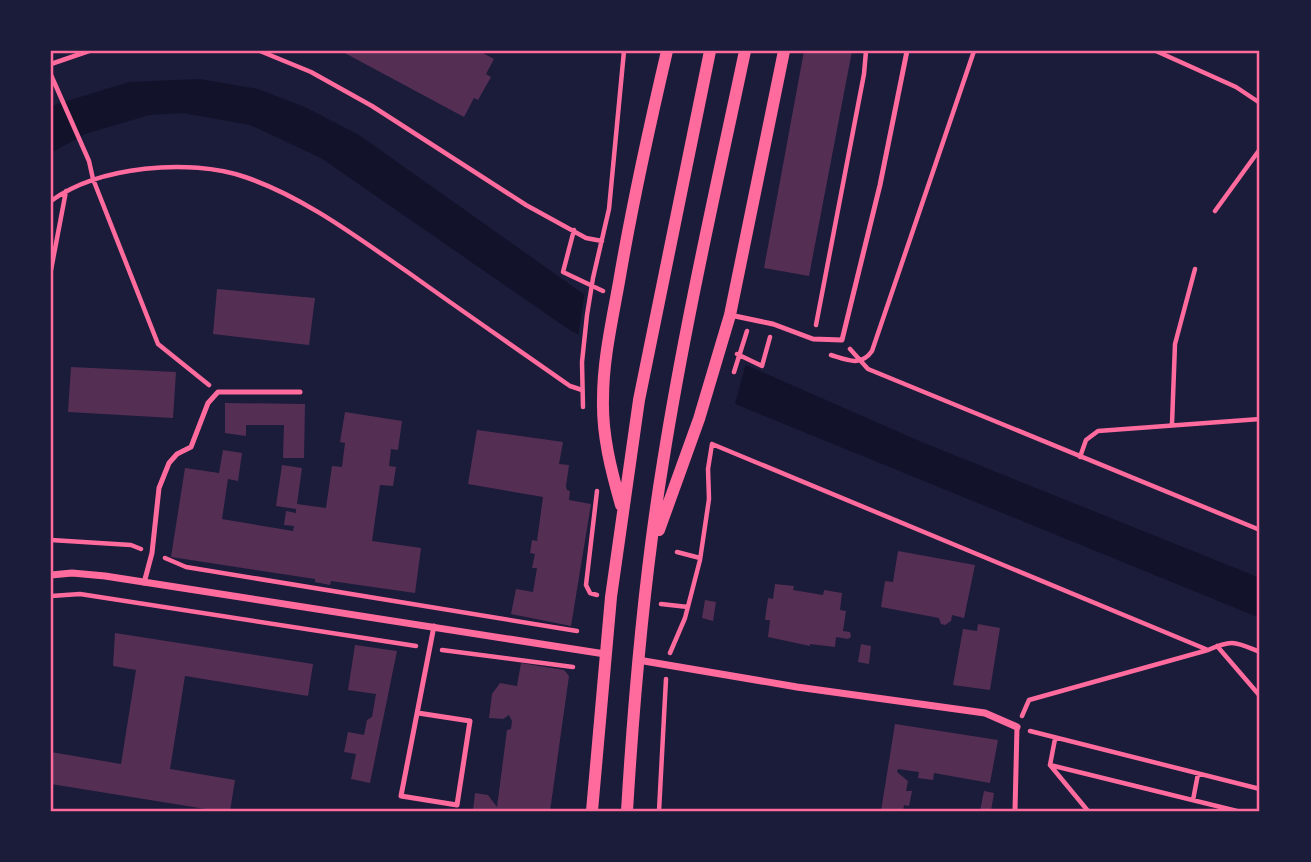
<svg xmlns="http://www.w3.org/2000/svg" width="1311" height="862" font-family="'Source Sans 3',sans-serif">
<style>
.water{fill:#12122b}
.pier{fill:#1b1b3a}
.building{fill:#542f53}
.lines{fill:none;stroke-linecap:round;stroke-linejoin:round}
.path{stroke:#ff6b9d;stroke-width:4.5}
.service{stroke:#ff6b9d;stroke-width:5}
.minor{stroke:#ff6b9d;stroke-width:7}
.tertiary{stroke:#ff6b9d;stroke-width:12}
.neatline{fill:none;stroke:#ff6b9d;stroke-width:2.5}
</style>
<rect width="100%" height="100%" fill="#1b1b3a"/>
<path class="water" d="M200 79 258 89 305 107 359 135 582 293 924 443 1260 578V618L740 406 571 331 321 158 250 125 183 113 149 115 85 134 51 153V106L129 82Z"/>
<path class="pier" d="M585 290 747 360 734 407 578 337Z"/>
<path class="building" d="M341 51H485L483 53 494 59 486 74 491 77 478 100 474 98 464 117Z
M804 51H852L809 276 764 268Z
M217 289 315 298 309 345 213 334Z
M71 367 176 372 173 418 68 412Z
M225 403 305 404 304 458H283L284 425H246V436L225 433Z
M345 412 402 421 398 450 391 449 389 466 396 467 393 486 380 485 372 541 421 548 415 593 331 581 330 585 315 582V579L171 557 185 468 219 473 223 450 242 453 238 481 228 479 222 519 293 531 294 526 284 525 286 511 296 513V509L276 506 282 465 302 468 297 504 326 508 332 466 342 467 345 443 340 442Z
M477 430 563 442 559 464 569 465 566 486 567 490 570 491 569 500 591 504 571 626 511 614 516 589 533 592 537 568H532L535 554 530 553 532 540 537 541 543 497 468 484Z
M898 551 975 565 964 618 952 615 951 621 945 625 941 624 939 618 881 607 885 581 893 582Z
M775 584 794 586 793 590 823 595 824 590 842 593 840 610 846 611 843 631 850 632 851 637 848 639 836 637 835 647 810 644V646L768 637 770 620H765L768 598 773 599Z
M705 600 716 602 713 621 702 618Z
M978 624 1000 628 990 690 953 685 963 629 977 631Z
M115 633 313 664 308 696 185 676 170 769 235 780 230 811H218L51 784V752L121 764 136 670 113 666Z
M861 644 871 646 869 664 858 662Z
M355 645 397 651 370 783 351 779 356 754 344 752 348 732 364 735 367 720 372 717 376 694 348 690Z
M521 663 564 670 569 676 550 811H473L475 793 488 795 497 807 507 730 511 729 512 721 509 715 503 719 489 718 492 694 500 683 517 686Z
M895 724 998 740 990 783 934 773 933 780 918 778 919 772 898 769 897 772 908 781 906 791H912L909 806 904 805 903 811H881Z
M984 791 994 793 991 811H980Z"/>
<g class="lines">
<path class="path" d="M260 51 311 72 372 106 526 205 586 238 602 241
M1156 51 1236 87 1260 103
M51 64 89 51
M51 75 89 161 93 179 158 344 209 385
M51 201C99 166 189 158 245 177 304 197 358 238 409 273 462 311 516 348 570 386L582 390
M1215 211 1260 149
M574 230 563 272 603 291
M51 270 66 191
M816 325 864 74 866 51
M850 349 868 369 1260 530
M737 354 762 366 770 337
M831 355C847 360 861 367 872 351L974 51
M734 372 747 331
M583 407 582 362 587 315 593 278 609 209 624 51
M1172 424 1175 344 1195 269
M712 444 1208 650
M1080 457 1086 440 1098 431 1260 419
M51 540 131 545 141 549
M677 552 700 558
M165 558 186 567
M186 567 577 631
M597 595 590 593 586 585 597 491
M51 596 80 594 416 646
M661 604 688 607
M1217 646 1260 696
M442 650 573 667
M670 653 685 618 700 560 709 499 708 469 712 444
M1022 716 1029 700 1208 650C1233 639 1235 642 1260 652
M1030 731 1260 789
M1050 765 1237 811
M1050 765 1088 811
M1050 765 1055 739
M1193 800 1198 774
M659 811 666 679"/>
<path class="service" d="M730 315 773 324 813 339 842 340 880 185 907 51
M144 583 152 553 159 488 169 463 177 454 191 447 208 403 218 392H300
M418 713 470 721 457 805 401 796 434 626
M1015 811 1017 727"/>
<path class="minor" d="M51 575 72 573 105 576 605 654
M638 660 797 687 985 713 1017 727"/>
<path class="tertiary" d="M621 505C611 470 602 435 603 399 603 360 612 321 619 282 632 205 649 128 667 51
M659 530 699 419 730 315 784 51
M592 811 611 597 639 400 710 51
M627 811C634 695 644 578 663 462 685 324 716 188 745 51"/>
</g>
<rect width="1311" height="862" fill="none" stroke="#1b1b3a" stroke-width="105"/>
<rect x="52" y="52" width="1206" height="758" class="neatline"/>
</svg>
